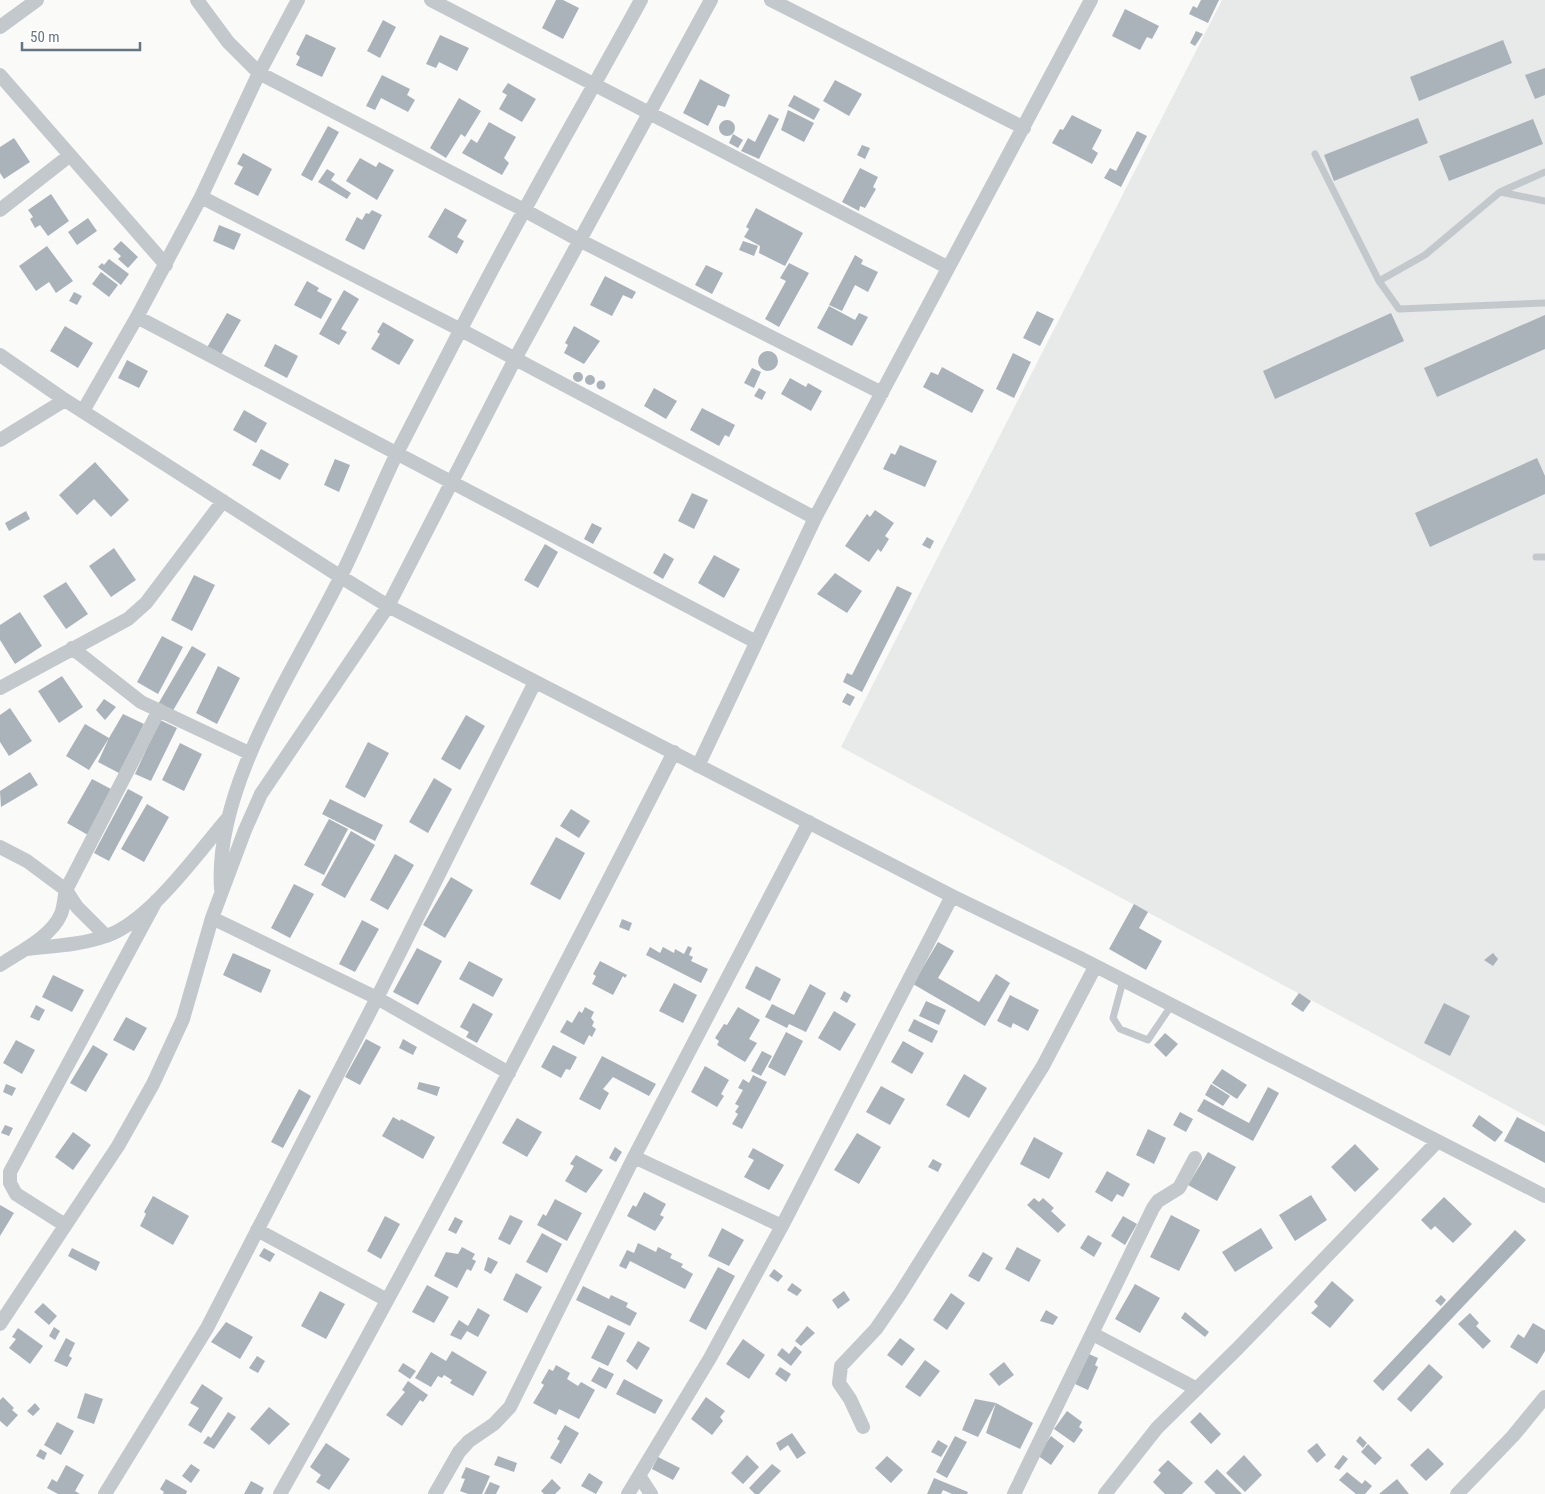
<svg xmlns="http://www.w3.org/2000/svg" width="1545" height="1494" font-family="'Roboto Condensed',sans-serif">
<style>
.built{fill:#e8e9e9}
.building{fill:#aab3b9}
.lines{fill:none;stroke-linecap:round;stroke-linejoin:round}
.lane{stroke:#c3c8cc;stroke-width:7}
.street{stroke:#c3c8cc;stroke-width:14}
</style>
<rect width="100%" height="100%" fill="#fafaf8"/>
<path class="built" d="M1222 0H1545V1126L841 747Z"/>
<path class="building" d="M556 0H563L579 8 563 39 542 28Z
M1201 0H1219L1208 23 1189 14 1193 6 1197 8Z
M1125 9 1159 26 1152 39 1147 37 1140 50 1112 36Z
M383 20 396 27 380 58 367 51Z
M1196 31 1203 34 1195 46 1190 43Z
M306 34 336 48 322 77 296 65 300 57 296 54Z
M440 35 469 48 457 71 439 62 436 68 426 64Z
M1503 40 1512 63 1419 101 1410 77Z
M1545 68V95L1535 99 1525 75Z
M382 75 410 89 407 95 415 100 408 112 381 98 375 110 366 106Z
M700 79 730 95 725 107 718 105 708 126 683 113Z
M835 80 862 94 849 116 823 101Z
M508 83 536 99 522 122 499 109 507 95 502 92Z
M794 95 820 109 814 120 788 106Z
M459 98 481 111 465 137 461 134 446 158 430 148Z
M788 110 814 123 804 142 781 130Z
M769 114 779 119 759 159 741 151 748 138 755 142Z
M1072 115 1102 130 1092 149 1098 153 1092 164 1052 143 1060 129 1063 130Z
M1418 118 1428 143 1334 181 1324 155Z
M1533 119 1543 144 1449 181 1439 156Z
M719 128a8 8 0 1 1 16 0a8 8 0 1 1-16 0Z
M489 122 516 137 504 158 509 163 502 175 462 153 471 139 477 143Z
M328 126 339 132 312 181 301 175Z
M1137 131 1147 136 1121 187 1104 178 1110 168 1116 171Z
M733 134 743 140 738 148 729 143Z
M14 138 30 162 4 179 0 173V147Z
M862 145 870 148 865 159 857 155Z
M243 153 272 169 258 196 234 184 243 167 237 164Z
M360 158 376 167 379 162 394 170 377 200 346 181Z
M860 168 878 177 873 187 876 189 865 208 860 206 859 211 842 202Z
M327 169 335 174 331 180 351 193 347 199 318 182Z
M51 194 69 221 48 236 40 225 35 228 30 219 33 217 28 210Z
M445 208 467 220 457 237 464 241 457 254 428 237Z
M756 208 803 233 785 266 759 253 760 246 744 237 749 229 746 227Z
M372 210 382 215 364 250 345 240 357 217 362 220 366 213 369 214Z
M88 218 97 231 77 245 68 232Z
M219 225 241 234 234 250 213 241Z
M121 241 138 257 128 268 118 259 121 256 113 249Z
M743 241 758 246 754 256 739 250Z
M47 246 73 281 56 293 49 282 36 291 19 266Z
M855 255 863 260 861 264 878 272 868 292 855 285 842 311 829 305Z
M109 259 129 274 121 285 98 267 102 263 104 265Z
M789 263 809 273 779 327 765 319 786 281 780 278Z
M706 265 723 273 712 294 695 285Z
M101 272 118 285 109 297 92 284Z
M605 276 636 292 632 299 623 295 612 316 590 305Z
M307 281 319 288 317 291 332 299 321 319 294 305Z
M344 290 359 299 341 329 347 332 339 345 319 334Z
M74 292 82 296 77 305 69 301Z
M829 306 855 320 859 313 868 317 852 346 817 328Z
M1037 311 1054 319 1040 346 1023 338Z
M227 313 241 320 219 358 205 351Z
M1391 313 1404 341 1275 399 1263 371Z
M1545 315V349L1437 397 1424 368Z
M383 322 414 340 399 365 371 349 380 334 377 332Z
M65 326 93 343 78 368 50 351Z
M574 326 600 341 584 364 564 353 568 345 565 343Z
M275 344 298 356 287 378 264 366Z
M758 361a10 10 0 1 1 20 0a10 10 0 1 1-20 0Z
M1013 353 1031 362 1014 398 996 389Z
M127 360 148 371 139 388 118 378Z
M942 367 984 390 972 413 923 387 931 372 938 375Z
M752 368 761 372 754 388 744 383Z
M573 377a5 5 0 1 1 10 0a5 5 0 1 1-10 0Z
M585 380a5 5 0 1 1 10 0a5 5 0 1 1-10 0Z
M790 378 806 387 808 383 822 391 811 411 781 394Z
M596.5 385a4.5 4.5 0 1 1 9 0a4.5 4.5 0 1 1-9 0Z
M654 388 677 401 666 419 644 406Z
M759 388 766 392 762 400 754 396Z
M702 408 735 425 729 437 725 435 719 446 690 430Z
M244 410 267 423 256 443 233 430Z
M900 445 937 461 925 487 883 469 891 453 895 455Z
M261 449 289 464 280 480 252 465Z
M1537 458 1545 476V494L1430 547 1415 513Z
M335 459 350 465 339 492 324 485Z
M95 462 129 500 111 517 94 499 77 515 59 495Z
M692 493 708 500 694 529 678 521Z
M875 510 894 523 885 536 889 539 881 552 878 549 869 562 845 546 867 514 870 517Z
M26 511 30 519 9 531 5 523Z
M592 523 602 528 593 544 584 539Z
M927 537 934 541 930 549 922 545Z
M545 544 558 552 538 588 524 580Z
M114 548 136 580 111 597 89 566Z
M664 553 674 559 663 579 653 573Z
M714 555 740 569 724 598 698 583Z
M835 573 862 591 847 613 817 594Z
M194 575 215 585 192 631 171 620Z
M66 582 88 614 66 629 43 596Z
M897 586 912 593 862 692 843 682 847 673 852 675Z
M20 612 42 646 15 664 0 640V625Z
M162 636 183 647 158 694 137 682Z
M192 646 206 654 171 714 157 706Z
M218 666 240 678 217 724 196 713Z
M62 676 83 707 59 723 38 691Z
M847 693 855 697 850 706 842 702Z
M104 699 116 707 105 720 96 710Z
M10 708 32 741 9 756 0 742V715Z
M123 714 144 724 119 773 98 762 109 738 89 770 66 756 85 724 109 738Z
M466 715 485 726 460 770 441 759Z
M160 720 177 728 151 781 135 774Z
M368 742 389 753 365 798 345 787Z
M180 743 202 754 184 791 162 780Z
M30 772 38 785 1 807 0 791Z
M434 778 452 789 428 833 409 822Z
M92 779 113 790 88 835 67 823Z
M128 789 143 797 109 861 94 853Z
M330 799 383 825 375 841 322 814Z
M147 804 169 817 144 862 121 849Z
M571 809 590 821 579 838 560 826Z
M329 819 348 829 324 875 304 865Z
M351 831 375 845 345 898 321 885Z
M556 837 585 853 560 900 530 884Z
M395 854 414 865 388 910 370 900Z
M451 877 473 890 445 938 423 925Z
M294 884 314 894 290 938 271 928Z
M1134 904 1148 912 1139 928 1162 941 1146 970 1109 949Z
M622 919 632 923 629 931 619 927Z
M362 920 379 929 355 972 339 964Z
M938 942 954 951 938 978 979 1002 996 974 1010 983 985 1026 913 984Z
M688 946 692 948 689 955 693 957 691 961 708 969 701 983 646 955 650 947 660 953 663 947 674 953 675 949 684 954Z
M417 948 442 961 418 1005 393 992Z
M233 953 271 970 261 993 223 975Z
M1493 953 1498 959 1493 966 1484 960Z
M469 961 503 979 493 997 459 979Z
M600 961 627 975 625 978 623 976 613 995 592 984 596 976 593 974Z
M756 966 781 979 770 1001 745 988Z
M53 975 84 990 72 1012 42 997Z
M674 983 697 995 683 1023 659 1011Z
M810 984 826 993 806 1032 789 1024 787 1028 765 1017 772 1004 794 1015Z
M844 991 851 995 847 1003 840 999Z
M1299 993 1311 1001 1303 1012 1291 1004Z
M1010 995 1039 1010 1028 1031 1013 1023 1011 1028 997 1021Z
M926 1001 946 1010 939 1025 919 1016Z
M473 1003 493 1014 477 1043 466 1037 469 1032 460 1027Z
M1444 1003 1470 1016 1450 1056 1424 1043Z
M36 1005 45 1010 39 1021 30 1017Z
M585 1007 594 1012 591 1018 594 1022 592 1026 596 1029 592 1037 589 1035 584 1045 560 1032 567 1020 572 1023 579 1011 582 1013Z
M738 1007 760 1020 749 1039 757 1043 745 1062 717 1045 719 1041 715 1038 724 1024 727 1025Z
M834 1011 856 1024 840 1051 818 1038Z
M126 1017 147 1028 134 1051 113 1040Z
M914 1019 938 1031 932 1043 908 1031Z
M786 1032 803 1041 785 1076 768 1067Z
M1165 1033 1178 1044 1166 1057 1154 1045Z
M366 1039 381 1047 360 1085 345 1077Z
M403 1039 417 1047 413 1055 399 1048Z
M16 1040 35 1050 22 1074 3 1063Z
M903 1041 924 1053 912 1074 891 1062Z
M93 1045 108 1054 86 1092 70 1083Z
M553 1045 577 1057 570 1070 566 1069 561 1078 541 1067Z
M762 1051 772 1056 761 1076 751 1071Z
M602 1056 656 1084 649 1096 613 1077 603 1089 609 1093 600 1110 579 1099Z
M705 1066 729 1080 721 1094 724 1096 717 1107 691 1092Z
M1222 1069 1247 1085 1237 1099 1212 1083Z
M964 1074 987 1088 969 1118 946 1105Z
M753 1075 767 1082 742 1129 732 1124 738 1114 735 1112 739 1106 735 1104 743 1090 738 1088 743 1079 749 1083Z
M419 1082 440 1087 437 1096 417 1089Z
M6 1084 16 1088 12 1096 3 1092Z
M1211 1084 1230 1096 1223 1106 1205 1095Z
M881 1086 905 1099 890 1125 866 1112Z
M1268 1087 1279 1093 1253 1141 1197 1111 1204 1099 1249 1123Z
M299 1089 311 1096 283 1148 271 1142Z
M1180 1112 1193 1119 1186 1132 1173 1125Z
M1479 1115 1503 1132 1495 1142 1472 1126Z
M393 1117 400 1121 401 1119 435 1137 423 1159 382 1136Z
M1517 1117 1545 1132V1163L1504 1141Z
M517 1118 542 1132 527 1157 502 1143Z
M5 1125 13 1128 9 1136 1 1133Z
M1148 1129 1166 1138 1154 1164 1136 1155Z
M73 1132 91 1145 73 1170 55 1157Z
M857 1133 881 1147 859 1184 834 1170Z
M1034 1137 1063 1153 1049 1179 1020 1164Z
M1355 1144 1379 1169 1355 1192 1331 1167Z
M615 1147 622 1152 616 1162 609 1158Z
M753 1148 784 1165 769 1190 744 1177 754 1160 748 1157Z
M1208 1152 1236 1167 1217 1201 1188 1185Z
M576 1155 603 1170 586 1193 565 1181 574 1166 570 1164Z
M933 1159 942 1164 938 1172 928 1167Z
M1107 1171 1130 1184 1123 1197 1117 1194 1112 1202 1095 1192Z
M644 1192 666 1204 660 1215 664 1217 655 1231 627 1216 633 1205 636 1207Z
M1311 1195 1327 1220 1295 1241 1279 1215Z
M153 1196 189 1216 173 1245 140 1226 146 1214 144 1212Z
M1444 1197 1472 1224 1453 1243 1435 1226 1431 1230 1421 1220Z
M1034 1198 1039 1202 1043 1198 1054 1208 1051 1211 1066 1225 1058 1233 1027 1205Z
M555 1199 582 1213 567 1241 537 1225 543 1214 546 1216Z
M0 1205 14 1213 0 1236Z
M510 1215 523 1221 510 1245 498 1239Z
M1171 1215 1200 1230 1179 1271 1150 1257Z
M385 1216 400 1224 381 1259 367 1251Z
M1123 1216 1137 1224 1125 1245 1111 1236Z
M455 1217 463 1221 456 1234 448 1230Z
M722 1228 744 1240 729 1266 708 1256Z
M1261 1228 1273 1248 1235 1272 1222 1252Z
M1515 1230 1526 1240 1383 1391 1373 1381Z
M542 1233 562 1244 547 1273 526 1262Z
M1088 1235 1102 1243 1094 1257 1080 1248Z
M638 1243 656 1252 658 1247 672 1254 670 1258 683 1264 681 1267 693 1274 685 1289 630 1261 626 1269 619 1266 627 1250 634 1253Z
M462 1247 475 1254 472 1259 476 1261 471 1271 467 1269 457 1288 434 1276 446 1252 458 1254Z
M1017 1247 1041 1260 1029 1282 1005 1269Z
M72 1248 100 1262 96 1271 68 1256Z
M264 1248 275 1254 270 1262 259 1256Z
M983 1252 993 1258 979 1282 968 1276Z
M488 1257 498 1262 491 1274 484 1270Z
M718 1267 735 1276 706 1330 689 1321Z
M774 1269 783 1276 778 1282 769 1276Z
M516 1273 542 1287 527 1313 503 1300Z
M1332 1281 1354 1300 1330 1328 1311 1313 1318 1306 1314 1302Z
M792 1283 802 1290 797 1296 787 1290Z
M1135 1284 1160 1298 1140 1333 1115 1319Z
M427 1285 449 1297 434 1323 412 1312Z
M583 1286 609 1299 611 1295 628 1303 626 1307 637 1313 630 1326 576 1300Z
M320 1291 345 1304 326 1339 301 1326Z
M844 1291 850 1300 838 1309 832 1300Z
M951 1293 965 1303 947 1330 933 1320Z
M1441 1295 1446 1300 1441 1306 1435 1301Z
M43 1303 57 1316 49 1325 34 1312Z
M478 1308 490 1315 478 1337 467 1331 461 1340 450 1335 459 1320 468 1326Z
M1046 1310 1058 1317 1053 1325 1040 1321Z
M1185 1312 1209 1332 1205 1337 1181 1318Z
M1470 1313 1479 1323 1476 1326 1491 1341 1483 1349 1458 1324Z
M226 1322 253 1337 240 1359 211 1342Z
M1533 1323 1545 1330V1351L1537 1364 1510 1347 1518 1334 1524 1338Z
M608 1325 625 1333 608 1366 591 1358Z
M807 1326 815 1333 801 1346 795 1341Z
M54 1327 60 1331 55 1340 49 1336Z
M18 1328 43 1346 30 1364 9 1348 16 1339 12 1337Z
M66 1338 75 1343 69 1356 72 1358 67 1367 54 1361Z
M900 1338 915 1349 902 1366 887 1355Z
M743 1339 765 1355 749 1379 726 1364Z
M638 1341 650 1348 637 1370 626 1361Z
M795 1346 802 1352 791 1366 777 1355 782 1348 789 1354Z
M452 1351 487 1372 473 1396 450 1383 452 1380 444 1375 442 1378 438 1376 431 1387 415 1378 431 1352 446 1361Z
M1089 1354 1098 1358 1095 1365 1098 1367 1088 1390 1075 1384Z
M257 1356 265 1361 258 1373 249 1368Z
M925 1360 940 1371 920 1397 905 1387Z
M1004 1362 1014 1375 999 1386 989 1374Z
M403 1363 416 1371 410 1379 398 1371Z
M1429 1364 1443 1377 1411 1412 1397 1399Z
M556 1365 570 1373 567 1379 578 1386 581 1382 595 1390 579 1419 559 1409 556 1415 533 1403 544 1385 541 1383 549 1369 553 1371Z
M599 1367 614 1374 606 1389 591 1381Z
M780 1367 791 1374 786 1382 775 1374Z
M624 1379 663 1400 655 1414 616 1394Z
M408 1381 428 1395 423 1402 420 1400 402 1426 386 1415 405 1392 402 1390Z
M202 1384 223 1398 201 1433 188 1425 199 1408 190 1403Z
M85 1393 103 1399 94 1424 77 1418Z
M3 1397 14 1408 12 1410 18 1415 7 1427 0 1421V1400Z
M706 1397 725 1411 720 1417 723 1421 712 1435 691 1419Z
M975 1399 996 1403 978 1437 962 1430Z
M35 1403 40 1409 33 1416 27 1411Z
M996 1403 1033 1423 1020 1449 986 1433Z
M269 1407 290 1424 269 1445 250 1429Z
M1067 1411 1082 1422 1079 1427 1083 1430 1074 1443 1054 1429Z
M228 1412 236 1417 214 1449 203 1443 208 1436 211 1438Z
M1200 1412 1221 1434 1211 1444 1190 1422Z
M57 1422 74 1431 61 1455 44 1445Z
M565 1425 579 1433 561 1464 550 1458 560 1441 557 1439Z
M792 1433 806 1453 797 1459 788 1445 780 1451 776 1443Z
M955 1436 967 1442 947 1478 936 1472Z
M1051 1436 1064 1446 1051 1465 1037 1455Z
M1360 1436 1367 1443 1363 1448 1356 1441Z
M938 1440 948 1446 941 1457 931 1452Z
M326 1443 350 1459 329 1490 316 1482 321 1475 310 1467Z
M1317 1443 1326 1455 1317 1463 1307 1451Z
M1368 1444 1382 1458 1375 1465 1361 1452Z
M1428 1448 1444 1464 1426 1481 1410 1465Z
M40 1449 47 1453 44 1460 36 1456Z
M747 1455 759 1467 743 1484 731 1473Z
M1244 1455 1262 1475 1245 1492 1226 1473Z
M1343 1455 1348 1459 1339 1470 1334 1467Z
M498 1456 517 1463 514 1472 494 1465Z
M887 1456 903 1470 891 1483 875 1468Z
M658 1457 680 1468 673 1480 652 1469Z
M1168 1460 1193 1483 1182 1494H1165L1153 1482 1161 1473 1158 1470Z
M191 1464 200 1470 191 1483 182 1476Z
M772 1464 781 1471 759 1494H755L749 1488Z
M66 1465 84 1475 75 1491 80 1494H58L47 1488 52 1479 57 1482Z
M466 1467 490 1476 482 1494H468L460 1491 465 1479 461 1478Z
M1217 1469 1242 1494H1216L1204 1482Z
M1347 1472 1362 1484 1365 1480 1372 1486 1365 1494H1356L1339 1480Z
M589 1473 603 1482 596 1494 581 1486Z
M934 1478 968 1492 967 1494H952L943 1490 941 1494H927Z
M166 1479 187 1491 186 1494H163L164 1492 160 1489Z
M552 1479 561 1488 555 1494H544L541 1491Z
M1397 1479 1409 1494H1379Z
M251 1481 264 1488 261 1494H244Z
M490 1482 500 1486 496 1494H484Z"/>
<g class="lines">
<path class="lane" d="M1315 154 1379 281 1399 309 1545 303
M1500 192 1545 201
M1379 281 1425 255 1500 192 1545 172
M1536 557H1545
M1123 981 1113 1018 1120 1029 1148 1040 1171 1006"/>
<path class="street" d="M197 0 228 42 259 73 524 210 579 240 882 393
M431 0 947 267
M771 0 1024 128
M0 27 37 0
M0 75 166 265
M201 197 461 330 815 518
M0 210 69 156
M137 317 756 642
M0 355 65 400 341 577 388 606 952 896 1080 958 1545 1196
M83 411 137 317 201 197 259 73 298 0
M0 440 65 400
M72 648 141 702 249 753
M0 688 128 619 146 603 223 501
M698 766 815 518 1091 0
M0 847 27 861 66 890 77 907 106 936
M221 889C214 786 296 668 340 578 361 536 378 492 398 451 440 370 481 288 525 209 563 139 603 70 641 0
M212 918 377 998 509 1073
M26 949C52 946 81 945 106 936 149 922 197 854 227 819
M0 965C21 951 51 937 61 914 64 907 64 898 66 890L159 710
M634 1157 782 1226
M65 1225 16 1194 10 1183V1172L156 901
M257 1230 387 1300
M0 1324 118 1146 153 1084 183 1019 212 918 245 830 261 794 388 606 515 359 711 0
M1093 1334 1197 1389
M863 1427 850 1399 839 1383 841 1366 876 1329 900 1294 1043 1066 1095 967
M640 1477 651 1494
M105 1494 207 1328 377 998 535 682
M280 1494C418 1250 547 1002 674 752
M435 1494 459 1452 469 1441 494 1424 510 1407 634 1157 809 822
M628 1494 710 1358 782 1226 952 896
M1014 1494 1153 1208 1158 1201 1179 1188 1195 1158
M1105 1494 1157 1428 1238 1348 1437 1142
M1457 1494 1513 1436 1545 1397"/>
</g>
<path d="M22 42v8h118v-8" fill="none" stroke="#657683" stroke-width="2.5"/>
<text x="30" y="42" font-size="15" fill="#657683" stroke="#ffffff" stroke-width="4" paint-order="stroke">50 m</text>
</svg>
